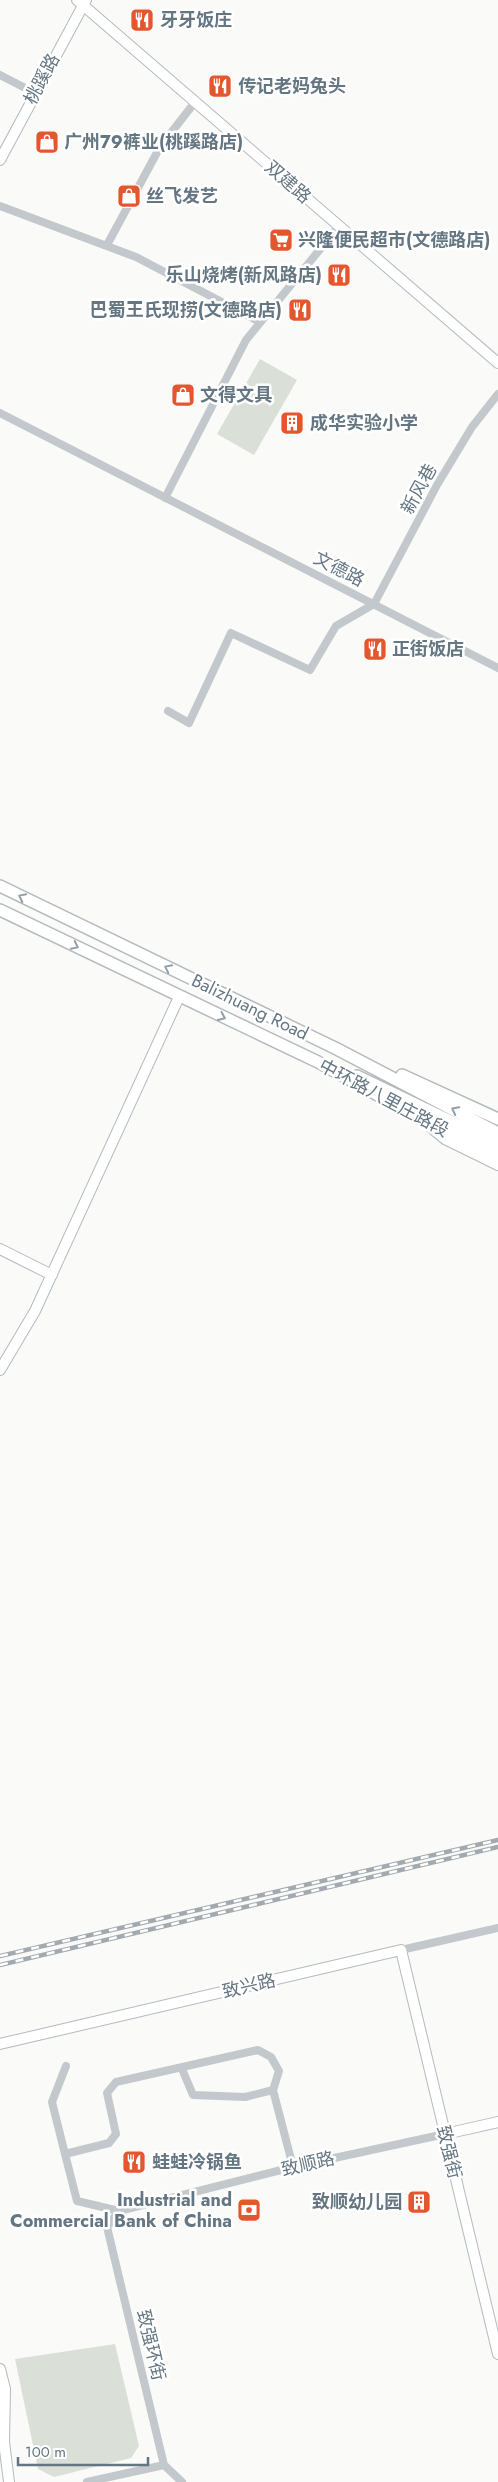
<svg xmlns="http://www.w3.org/2000/svg" width="498" height="2482" font-family="Jost,'Noto Sans SC',sans-serif">
<style>
.green{fill:#dadfd7}
.lines{fill:none;stroke-linecap:round;stroke-linejoin:round}
.secondary-casing{stroke:#b3babf;stroke-width:12}
.primary-casing{stroke:#b5babe;stroke-width:14}
.street{stroke:#c3c8cc;stroke-width:8}
.secondary{stroke:#fff;stroke-width:10}
.primary{stroke:#fff;stroke-width:11}
.rail-casing{stroke:#a2aab0;stroke-width:4.5}
.rail{stroke:#fff;stroke-width:2.5;stroke-dasharray:8;stroke-linecap:butt}
.oneway{stroke:#939fa8}
.labels{text-anchor:middle;stroke-width:5;stroke-linejoin:round;paint-order:stroke}
.poi-label{font-size:18px;font-weight:bold;fill:#657683;stroke:#fff;text-anchor:start}
.street-label{font-size:18px;fill:#657683;stroke:#fff}
</style>
<rect width="100%" height="100%" fill="#fafaf8"/>
<path class="green" d="M260 359 297 380 254 455 217 434Z
M115 2344 139 2446 131 2458 54 2477 38 2469 15 2359Z"/>
<g class="lines">
<g class="secondary-casing">
<path id="secondary" d="M77 0 498 363
M0 160 86 0
M428 1125 445 1139 498 1165
M0 1249 52 1275
M0 1370 35 1311 179 997
M0 2044 401 1950 498 2354
M445 2134 498 2122
M0 2369 5 2389 4 2442 9 2482"/>
</g>
<g class="primary-casing">
<path id="primary" d="M0 886 335 1048 498 1133
M0 910 318 1062 419 1118 498 1155
M402 1075 498 1119
M357 1076 498 1144"/>
</g>
<path class="street" d="M0 75 35 93
M0 206 136 257 260 322
M107 245 160 147 195 102
M0 413 498 668
M165 498 246 340 339 226
M168 711 189 723 231 633 310 670 336 626 374 604 437 485 472 427 498 394
M401 1950 498 1928
M66 2066 52 2102 65 2154 109 2143 116 2134 107 2093 116 2082 258 2050 271 2057 279 2071 273 2090
M182 2069 193 2095 245 2097 273 2090 293 2167
M65 2154 77 2201 119 2211 293 2167 445 2134
M119 2211 107 2227 164 2465 182 2482
M87 2482 164 2465"/>
<use href="#secondary" class="secondary"/>
<use href="#primary" class="primary"/>
<g class="rail-casing">
<path id="rail" d="M0 1956 498 1840
M0 1965 498 1847"/>
</g>
<use href="#rail" class="rail"/>
</g>
<defs><path id="oneway-chevron" d="M-2-3.5L2.5 0L-2 3.5" fill="none" stroke-width="1.6" stroke-linecap="round" stroke-linejoin="round" transform="scale(1.25)"/></defs>
<g class="oneway">
<use href="#oneway-chevron" transform="translate(22 897) rotate(-154)"/>
<use href="#oneway-chevron" transform="translate(75 946) rotate(26)"/>
<use href="#oneway-chevron" transform="translate(168 968) rotate(-154)"/>
<use href="#oneway-chevron" transform="translate(222 1017) rotate(25)"/>
<use href="#oneway-chevron" transform="translate(455 1110) rotate(-153)"/>
</g>
<defs>
<g id="restaurant-square" transform="scale(1.25)"><rect x="-9" y="-9" width="18" height="18" rx="4" fill="#e4572e" stroke="#fff"/><path d="M-5-6h1v4h1v-4h1v4h1v-4h1v5L-1.5 .5V6h-2V.5L-5-1ZM5-6V6H3V1.5H1.5Q1.5-4 5-6Z" fill="#fff"/></g>
<g id="shop-square" transform="scale(1.25)"><rect x="-9" y="-9" width="18" height="18" rx="4" fill="#e4572e" stroke="#fff"/><path d="M-5-2.5h2.3a2.7 3.5 0 0 1 5.4 0H5L5.5 6h-11ZM-1.5-2.5h3a1.5 2.3 0 0 0-3 0Z" fill="#fff"/></g>
<g id="supermarket-square" transform="scale(1.25)"><rect x="-9" y="-9" width="18" height="18" rx="4" fill="#e4572e" stroke="#fff"/><path d="M-6-5.5h2.5l.6 2H6L4.5 2H-2.5L-4.4-4H-6ZM-1.5 3.2a1.3 1.3 0 1 0 .1 0ZM3 3.2a1.3 1.3 0 1 0 .1 0Z" fill="#fff"/></g>
<g id="building-square" transform="scale(1.25)"><rect x="-9" y="-9" width="18" height="18" rx="4" fill="#e4572e" stroke="#fff"/><path d="M-4-6H4V6H1V3H-1V6H-4ZM-2.5-4.3h1.7v1.8h-1.7ZM.8-4.3h1.7v1.8H.8ZM-2.5-1h1.7V.8h-1.7ZM.8-1h1.7V.8H.8Z" fill="#fff"/></g>
<g id="bank-square" transform="scale(1.25)"><rect x="-9" y="-9" width="18" height="18" rx="4" fill="#e4572e" stroke="#fff"/><path d="M-6-4H6V4H-6ZM0-2.3a2.3 2.3 0 1 0 0 4.6a2.3 2.3 0 1 0 0-4.6Z" fill="#fff"/></g>
</defs>
<g fill-rule="evenodd">
<use href="#restaurant-square" x="142" y="20"/>
<use href="#restaurant-square" x="220" y="86"/>
<use href="#shop-square" x="47" y="142"/>
<use href="#shop-square" x="129" y="196"/>
<use href="#supermarket-square" x="281" y="240"/>
<use href="#restaurant-square" x="339" y="275"/>
<use href="#restaurant-square" x="300" y="310"/>
<use href="#shop-square" x="183" y="395"/>
<use href="#building-square" x="292" y="423"/>
<use href="#restaurant-square" x="375" y="649"/>
<use href="#restaurant-square" x="134" y="2162"/>
<use href="#building-square" x="419" y="2202"/>
<use href="#bank-square" x="249" y="2210"/>
</g>
<g class="labels">
<g class="poi-label">
<text x="160" y="26">牙牙饭庄</text>
<text x="238" y="92">传记老妈兔头</text>
<text x="64" y="148">广州79裤业(桃蹊路店)</text>
<text x="146" y="202">丝飞发艺</text>
<text x="298" y="246">兴隆便民超市(文德路店)</text>
<text x="322" y="281" text-anchor="end">乐山烧烤(新风路店)</text>
<text x="282" y="316" text-anchor="end">巴蜀王氏现捞(文德路店)</text>
<text x="200" y="401">文得文具</text>
<text x="310" y="429">成华实验小学</text>
<text x="392" y="655">正街饭店</text>
<text x="152" y="2168">蛙蛙冷锅鱼</text>
<text x="232" y="2206" text-anchor="end">Industrial and<tspan x="232" dy="21">Commercial Bank of China</tspan></text>
<text x="402" y="2208" text-anchor="end">致顺幼儿园</text>
</g>
<g class="street-label">
<text transform="translate(42 79) rotate(-62)" y="6">桃蹊路</text>
<text transform="translate(288 182) rotate(41)" y="6">双建路</text>
<text transform="translate(419 489) rotate(-61)" y="6">新风巷</text>
<text transform="translate(339 569) rotate(27)" y="6">文德路</text>
<text transform="translate(250 1007) rotate(26)" y="6">Balizhuang Road</text>
<text transform="translate(384 1098) rotate(28)" y="6">中环路八里庄路段</text>
<text transform="translate(249 1986) rotate(-13)" y="6">致兴路</text>
<text transform="translate(449 2152) rotate(76)" y="6">致强街</text>
<text transform="translate(308 2164) rotate(-13)" y="6">致顺路</text>
<text transform="translate(151 2345) rotate(77)" y="6">致强环街</text>
</g>
</g>
<path d="M18 2457v8h130v-8" fill="none" stroke="#657683" stroke-width="2.5"/>
<text x="25" y="2457" font-size="15" fill="#657683" stroke="#ffffff" stroke-width="4" paint-order="stroke">100 m</text>
</svg>
